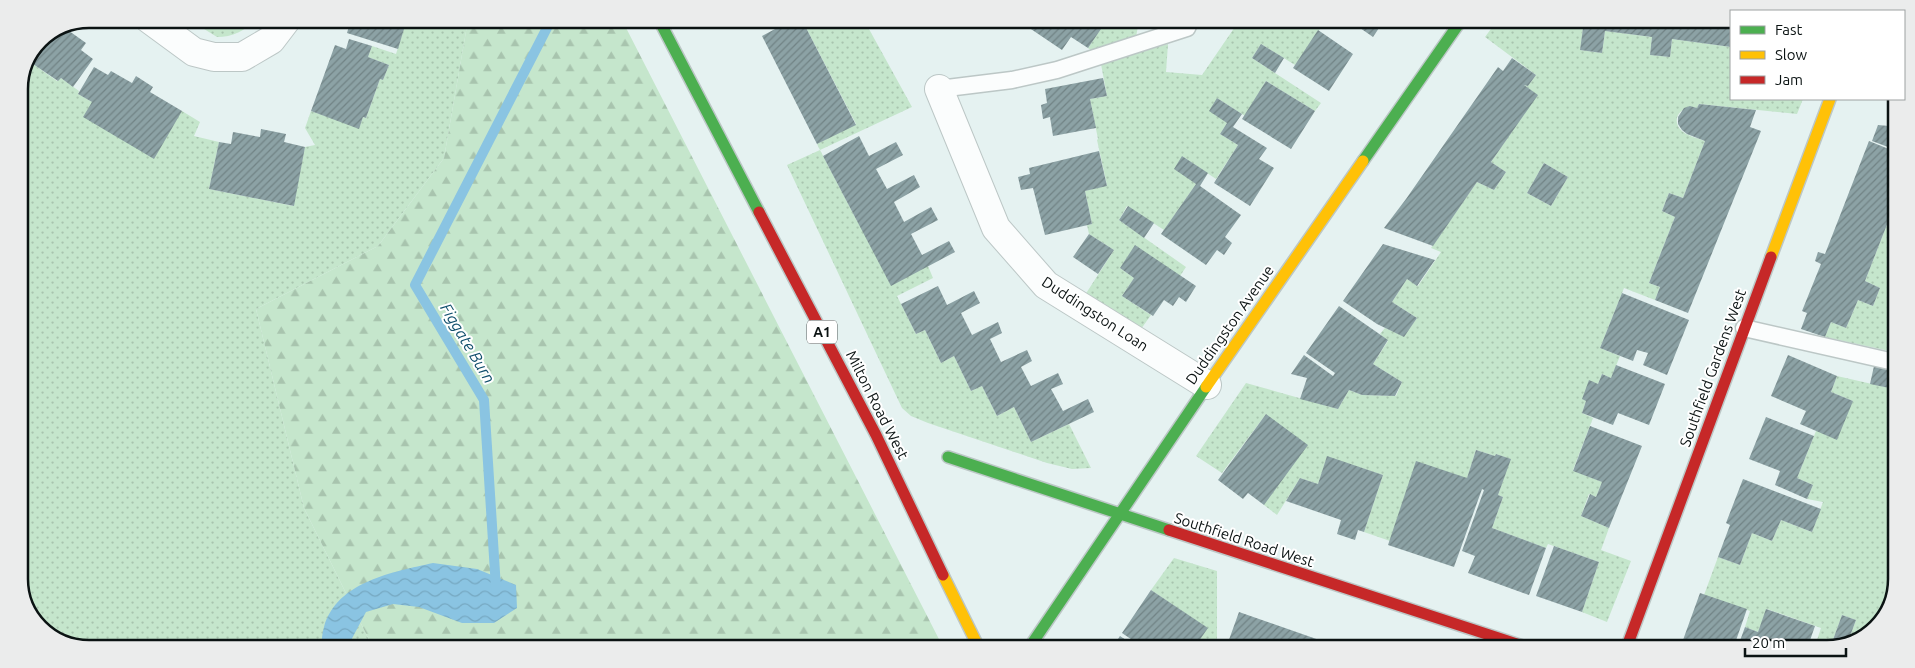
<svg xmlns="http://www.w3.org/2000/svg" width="1915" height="668" font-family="Ubuntu,sans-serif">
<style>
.grass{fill:url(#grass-dots);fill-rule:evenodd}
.forest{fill:url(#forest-firs)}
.water{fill:url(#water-waves)}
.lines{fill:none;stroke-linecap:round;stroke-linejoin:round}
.stream{stroke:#8ac4e2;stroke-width:10}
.building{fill:url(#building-hatch)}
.lane-casing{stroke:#bcc7c6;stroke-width:19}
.street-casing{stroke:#bcc7c6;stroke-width:30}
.fast-casing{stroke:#bcc7c6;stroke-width:14}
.slow-casing{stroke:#bcc7c6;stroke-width:14}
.jam-casing{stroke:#bcc7c6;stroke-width:14}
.lane{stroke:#fbfdfd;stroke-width:16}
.street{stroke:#fbfdfd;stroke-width:28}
.fast{stroke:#4caf50;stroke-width:11}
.slow{stroke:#ffc107;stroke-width:11}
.jam{stroke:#c62828;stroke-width:11}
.labels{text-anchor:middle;stroke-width:4;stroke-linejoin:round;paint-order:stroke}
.shield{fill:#fff;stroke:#545a5a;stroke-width:1}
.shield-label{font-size:14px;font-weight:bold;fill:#0b1313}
.street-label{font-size:15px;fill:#0b1313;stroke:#fff}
.water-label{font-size:16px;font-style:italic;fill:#12506d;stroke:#fff}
.rim{fill:none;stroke:#0b1313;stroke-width:2.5}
</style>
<defs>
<pattern id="grass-dots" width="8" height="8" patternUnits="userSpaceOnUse" patternTransform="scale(1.25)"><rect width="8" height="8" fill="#c5e6cc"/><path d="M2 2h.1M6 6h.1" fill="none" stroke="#a8c4ae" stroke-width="1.8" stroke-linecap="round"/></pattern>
<pattern id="forest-firs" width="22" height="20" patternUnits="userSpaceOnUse" patternTransform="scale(1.25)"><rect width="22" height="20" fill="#c5e6cc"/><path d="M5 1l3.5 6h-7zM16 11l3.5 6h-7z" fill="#a8c4ae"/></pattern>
<pattern id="water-waves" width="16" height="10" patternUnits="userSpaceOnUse" patternTransform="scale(1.25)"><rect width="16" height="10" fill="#8ac4e2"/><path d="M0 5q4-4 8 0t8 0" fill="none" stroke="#76a8c1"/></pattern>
<pattern id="building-hatch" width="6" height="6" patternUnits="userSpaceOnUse" patternTransform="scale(1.25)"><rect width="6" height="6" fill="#8ca2a5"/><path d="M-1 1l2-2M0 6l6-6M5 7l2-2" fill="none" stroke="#718385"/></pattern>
</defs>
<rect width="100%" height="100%" fill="#e5f2f1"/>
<path class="grass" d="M188 19H255C246 31 232 37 217 37Z
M407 19 468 20 444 158 378 246 256 309 304 508 372 646H67L33 622 19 584V85L27 68 29 69 33 64 57 81 61 78 79 91 78 94 92 102 182 111 200 122 194 136 219 142 209 189 293 206 305 147 315 145 305 128 311 111 359 128 363 117 366 118 380 79 383 80 389 65 368 57 372 46 396 54Z
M802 20H864L912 107 820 150 857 221 928 266 933 278 897 296 916 334 925 330 941 363 954 356 971 391 982 386 997 416 1014 407 1031 442 1069 424 1091 468 1072 469 1047 463 928 423 911 416 902 408 787 165 820 150 817 144 856 124Z
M1089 21H1139L1136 37 1092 51 1088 48 1100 30Z
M1239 21 1325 22 1295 65 1261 44 1252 58 1321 103 1315 111 1266 81 1245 116 1217 98 1227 123 1220 134 1238 145 1216 179 1182 156 1196 184 1164 230 1127 206 1119 220 1186 267 1180 276 1135 246 1120 268 1134 278 1122 296 1151 315 1141 329 1085 295 1114 250 1089 234 1087 225 1092 224 1085 191 1107 185 1097 140 1098 139 1090 99 1107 96 1101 64 1168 44 1166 72 1202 75Z
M1496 22H1535L1583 28 1580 50 1602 53 1605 31 1652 37 1650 55 1670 57 1672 39 1731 47V99H1803L1797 114 1699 104 1697 108C1685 104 1670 116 1680 129 1686 136 1697 138 1705 141L1683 198 1669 193 1662 211 1675 217 1649 283 1660 287 1655 300 1624 288 1600 348 1620 356 1611 378 1602 374 1598 384 1589 381 1586 401 1582 413 1593 418 1573 470 1602 482 1596 497 1589 494 1581 516 1609 528 1601 550 1631 561 1607 622 1582 612 1599 562 1548 544 1546 548 1492 528 1503 497 1498 495 1510 459 1496 454 1495 456 1476 450 1467 478 1390 541 1364 532 1383 475 1327 457 1318 484 1300 478 1277 515 1264 505 1266 414 1222 473 1196 456 1246 383 1338 409 1349 390 1362 395 1396 396 1402 382 1373 364 1388 341 1380 334 1385 328 1404 336 1417 318 1392 302 1407 279 1418 286 1441 252 1431 248 1477 182 1494 190 1506 172 1491 162 1537 95 1524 85 1528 86 1536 75 1485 37ZM1544 163 1568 177 1551 206 1527 193Z
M1895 204 1894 352 1825 337 1831 322 1846 328 1858 300 1873 306 1880 288 1865 281Z
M1837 376 1894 389 1893 601 1869 635 1853 640 1849 639 1856 620 1842 615 1830 648 1814 649 1821 628 1767 609 1758 632 1745 627 1750 611 1704 595 1718 557 1740 565 1752 533 1772 541 1781 520 1812 532 1823 502 1807 499 1813 485 1797 478 1816 431 1853 401 1831 392Z
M1174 558 1217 571V648H1194L1207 628 1151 590Z"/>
<path class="forest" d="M468 20H622L943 647 372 646 304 508 256 309 378 246 444 158Z"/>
<path class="water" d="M433 563 477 569 516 585 517 608 494 623H462L419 607 393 604 366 612 348 646H321C322 640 322 633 324 627 337 581 394 572 433 563Z"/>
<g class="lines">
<path class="stream" d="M496 588 484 400 415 285 551 20"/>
</g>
<path class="building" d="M351 19H407L398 49 347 33Z
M792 20H802L856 125 817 144 762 36Z
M1019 21H1079L1081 22 1082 21H1089L1101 29 1088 48 1071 37 1062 50Z
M1205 21H1228L1227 25 1205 23Z
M1350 21H1392L1387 29 1381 25 1373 37Z
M1544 22H1731V47L1672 39 1670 57 1650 55 1652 37 1605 31 1602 53 1580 50 1583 28Z
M65 28 86 43 81 50 93 59 73 87 61 78 58 81 33 64 29 69 27 68 39 39Z
M1318 30 1353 54 1329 91 1293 68Z
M349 39 372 46 368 57 389 65 383 80 380 79 366 118 363 117 359 129 311 111 335 45 346 49Z
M1261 44 1284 58 1275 73 1252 58Z
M1512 58 1536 75 1528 86 1524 85 1538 95 1491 162 1506 172 1494 190 1477 182 1433 246 1384 228 1406 199 1498 67 1503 71Z
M94 67 108 75 111 71 132 83 136 76 153 87 150 92 182 111 154 159 83 117 92 102 78 94Z
M1103 78 1107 96 1090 99 1096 128 1053 136 1050 117 1043 119 1041 105 1047 103 1045 89Z
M1266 81 1315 111 1291 149 1242 119Z
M1217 98 1242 114 1233 127 1267 148 1259 159 1274 168 1250 206 1214 183 1238 145 1220 134 1227 123 1209 111Z
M1699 104 1756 110 1750 127 1761 131 1688 313 1655 300 1660 287 1649 283 1675 217 1662 211 1669 193 1683 198 1705 141 1687 134 1682 130 1678 124V117L1684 108 1690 106 1697 108Z
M1892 107 1896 108V150L1872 141 1878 125 1889 126Z
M261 129 286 134 284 142 305 147 294 206 209 189 219 142 231 144 233 132 260 137Z
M859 136 869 156 896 142 903 155 876 169 887 189 914 175 920 187 894 202 904 222 931 207 938 220 911 234 922 255 949 241 955 252 891 286 823 156Z
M1869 141 1896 152 1895 204 1865 281 1880 288 1873 306 1858 300 1846 328 1831 322 1825 337 1801 329 1807 313 1802 311 1821 264 1815 261 1818 252 1825 254Z
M1099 151 1107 186 1085 191 1092 224 1045 235 1033 188 1021 190 1018 177 1030 174 1029 168Z
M1182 156 1208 173 1200 186 1241 215 1225 237 1232 243 1224 255 1217 250 1206 265 1161 234 1196 184 1174 169Z
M1544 163 1568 177 1551 206 1527 193Z
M1128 206 1154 223 1144 238 1119 220Z
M1089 234 1114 250 1098 274 1073 257Z
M1383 244 1435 260 1417 286 1407 279 1392 302 1417 318 1404 337 1377 324 1343 301Z
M1135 245 1196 286 1186 302 1179 297 1173 306 1164 300 1153 316 1122 296 1134 278 1120 268Z
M938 286 947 305 974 291 980 303 961 313 972 335 998 322 1002 333 990 339 1001 362 1027 350 1032 361 1021 367 1031 386 1058 373 1063 384 1051 389 1063 411 1088 399 1094 412 1031 442 1014 407 997 416 982 386 971 391 954 356 941 363 925 330 916 334 901 304Z
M1622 293 1689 320 1667 375 1643 365 1648 353 1637 350 1633 361 1600 348Z
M1339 306 1388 340 1373 364 1402 382 1395 396 1362 395 1349 390 1338 409 1300 399 1307 378 1291 374 1304 355 1333 376 1335 373 1306 353Z
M1788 355 1837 376 1831 392 1853 401 1837 440 1800 424 1806 411 1771 396Z
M1616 365 1665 384 1649 425 1618 413 1613 425 1582 413 1586 401 1582 399 1589 380 1598 384 1602 374 1611 378Z
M1874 366 1894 371V389L1870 384Z
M1266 414 1308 445 1264 505 1248 493 1243 499 1218 480Z
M1766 417 1814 436 1797 478 1813 485 1807 499 1775 485 1780 471 1749 459Z
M1590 426 1642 446 1609 528 1581 516 1590 494 1596 497 1602 482 1573 471Z
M1476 450 1495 456 1496 454 1511 459 1498 495 1503 497 1492 528 1546 548 1529 595 1468 573 1475 556 1462 551 1484 490 1482 489 1454 567 1388 545 1416 461 1467 478Z
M1327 456 1383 475 1364 532 1358 530 1355 540 1337 534 1341 520 1286 501 1300 478 1318 484Z
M1743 479 1821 509 1812 532 1781 520 1772 541 1752 533 1740 565 1718 557 1730 525 1726 523Z
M1554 546 1599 562 1582 612 1536 596Z
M1151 590 1208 628 1194 648 1181 639 1175 648H1144L1122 633Z
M1700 593 1747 609 1733 649H1709L1683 640Z
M1766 609 1815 626 1807 649H1737L1745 627 1758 632Z
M1239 612 1325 642 1323 648H1226Z
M1842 615 1856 620 1849 639 1853 640 1830 648Z
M1120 636 1138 648H1112Z
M1332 641 1353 648H1329Z"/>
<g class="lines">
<g class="lane-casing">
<path id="lane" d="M939 89 1012 80 1057 70 1187 28 1190 21
M1744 328 1894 362"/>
</g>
<g class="street-casing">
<path id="street" d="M149 19 194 52 214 57H242L271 40 287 19
M939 89 996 228 1046 285 1207 385"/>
</g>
<g class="fast-casing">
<path id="fast" d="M659 20 759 212
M1363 161 1460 22
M948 457 1169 530
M1029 648 1206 387"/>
</g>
<g class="slow-casing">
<path id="slow" d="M1771 257 1830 99
M1206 387 1363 161
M943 575 979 648"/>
</g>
<g class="jam-casing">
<path id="jam" d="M759 212 876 435 943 575
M1169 530 1532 649
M1626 649 1771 257"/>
</g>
<use href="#lane" class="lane"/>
<use href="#street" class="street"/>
<use href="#fast" class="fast"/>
<use href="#slow" class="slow"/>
<use href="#jam" class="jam"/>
</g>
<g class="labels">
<rect class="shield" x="807" y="320.5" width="30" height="23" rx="4"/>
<g class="shield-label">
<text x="822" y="337">A1</text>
</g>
<g class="street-label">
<text transform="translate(1095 314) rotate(33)" y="5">Duddingston Loan</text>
<text transform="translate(1230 325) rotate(-55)" y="5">Duddingston Avenue</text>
<text transform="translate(1713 368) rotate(-70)" y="5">Southfield Gardens West</text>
<text transform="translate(877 405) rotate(63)" y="5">Milton Road West</text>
<text transform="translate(1244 540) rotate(18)" y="5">Southfield Road West</text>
</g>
<g class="water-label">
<text transform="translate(468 343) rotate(59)" y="6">Figgate Burn</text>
</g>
</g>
<path d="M0 0H1915V668H0ZM89 28H1827A61 61 0 0 1 1888 89V579A61 61 0 0 1 1827 640H89A61 61 0 0 1 28 579V89A61 61 0 0 1 89 28Z" fill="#ebecec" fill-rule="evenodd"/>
<path class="rim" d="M89 28H1827A61 61 0 0 1 1888 89V579A61 61 0 0 1 1827 640H89A61 61 0 0 1 28 579V89A61 61 0 0 1 89 28Z"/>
<rect x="1730" y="10" width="175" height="90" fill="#ffffff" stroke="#9da1a1"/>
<rect x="1740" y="26" width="25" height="8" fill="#4caf50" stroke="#9da1a1"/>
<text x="1775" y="35" font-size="15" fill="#0b1313">Fast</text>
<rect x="1740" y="51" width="25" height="8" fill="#ffc107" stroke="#9da1a1"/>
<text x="1775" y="60" font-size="15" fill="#0b1313">Slow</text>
<rect x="1740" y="76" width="25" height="8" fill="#c62828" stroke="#9da1a1"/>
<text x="1775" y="85" font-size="15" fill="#0b1313">Jam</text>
<path d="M1745 648v8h101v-8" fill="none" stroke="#0b1313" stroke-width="2.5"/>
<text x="1752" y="648" font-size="15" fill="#0b1313" stroke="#ffffff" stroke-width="4" paint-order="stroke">20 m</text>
</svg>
